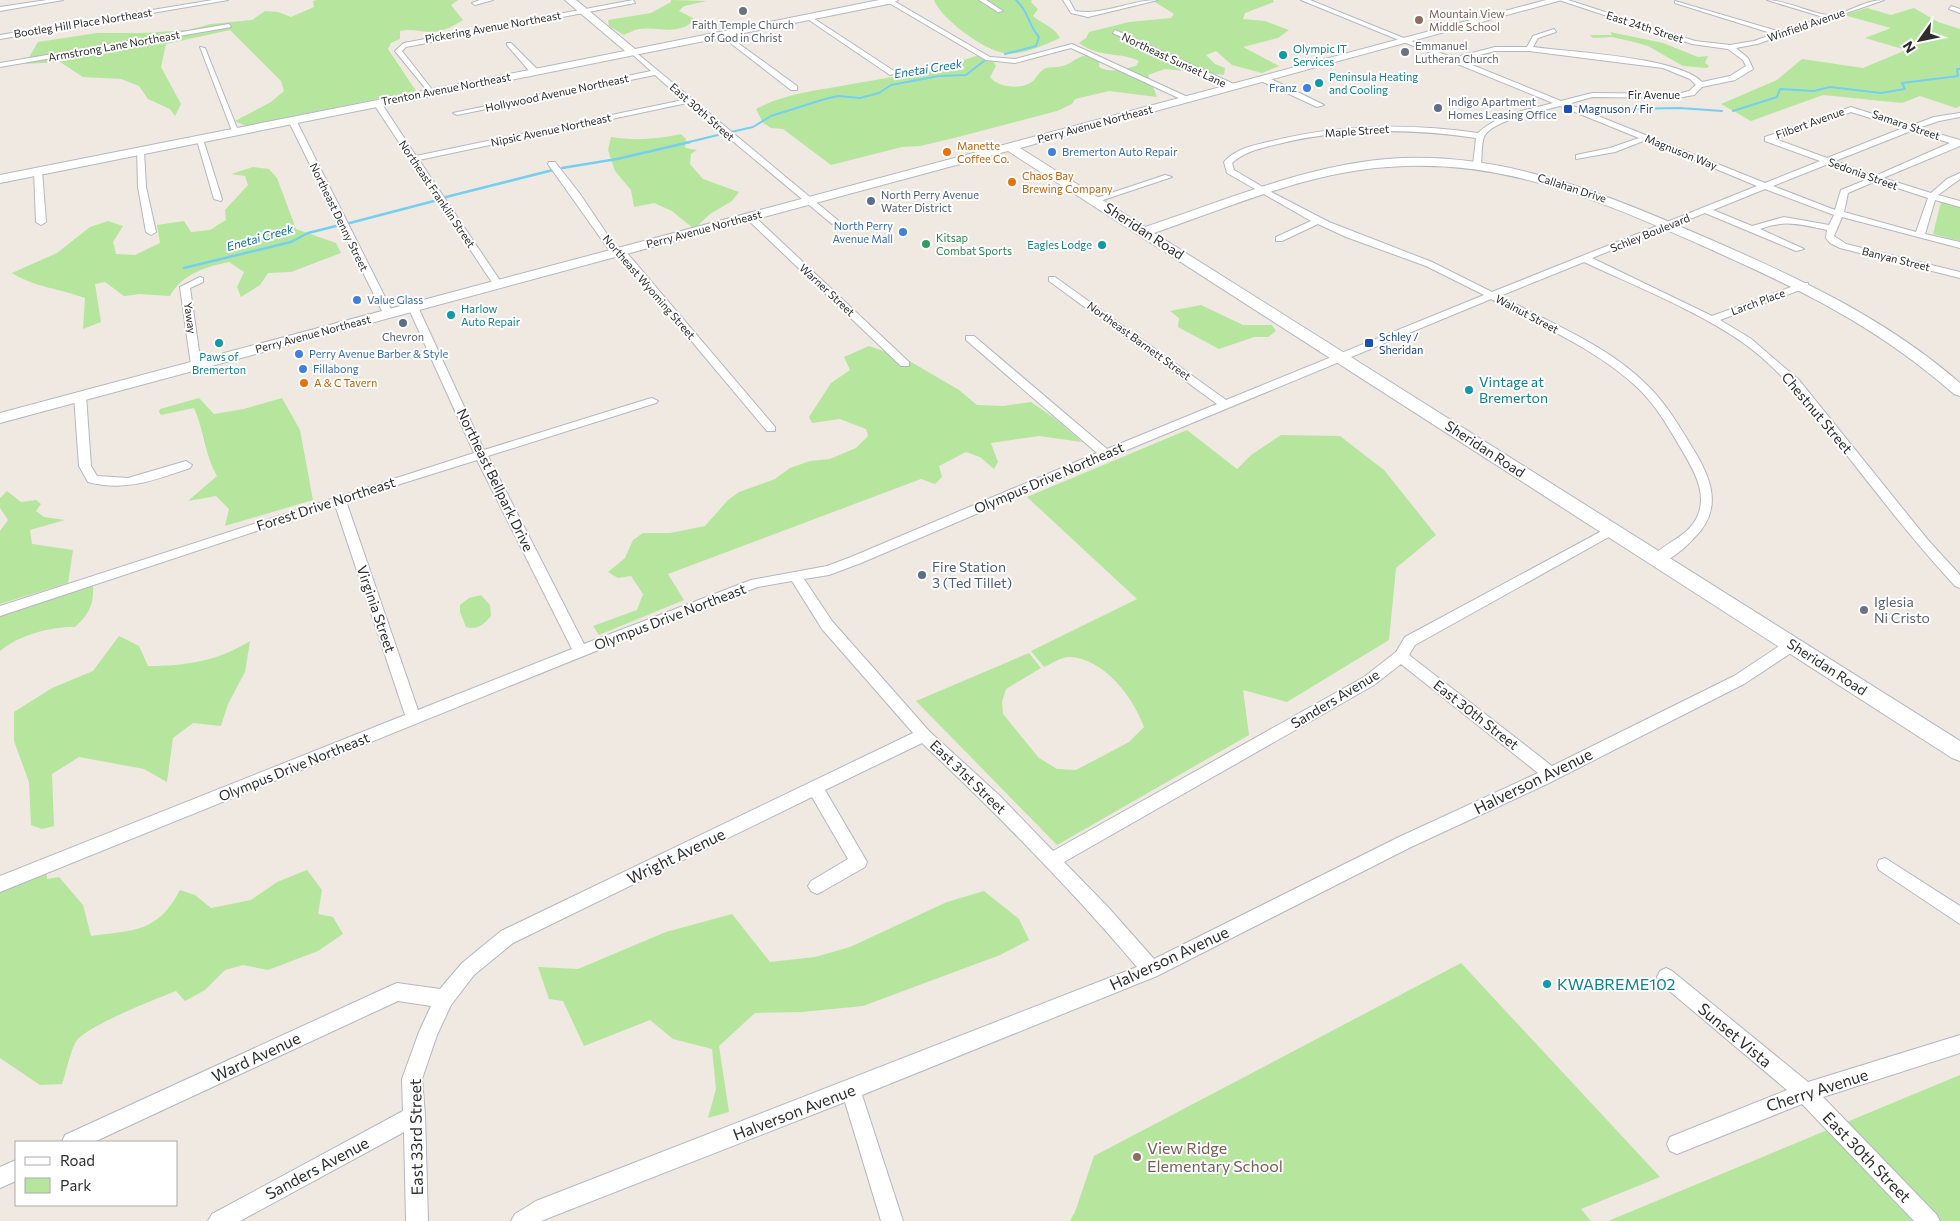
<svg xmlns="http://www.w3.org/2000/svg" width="1960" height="1221" font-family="Commissioner,sans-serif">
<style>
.green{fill:#b6e59e}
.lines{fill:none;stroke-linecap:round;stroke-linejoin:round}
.stream-far1{stroke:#75cff0;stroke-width:2}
.stream{stroke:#75cff0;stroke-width:2.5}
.street-casing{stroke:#b4b7c1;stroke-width:2}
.secondary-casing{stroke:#b4b7c1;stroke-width:2}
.street{fill:#fff;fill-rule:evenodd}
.secondary{fill:#fff;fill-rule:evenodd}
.worship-dot{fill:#6b7280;stroke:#fff;stroke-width:2}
.education-dot{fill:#8d6e63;stroke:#fff;stroke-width:2}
.culture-dot{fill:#0f9aa8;stroke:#fff;stroke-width:2}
.shop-dot{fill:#3f7fe0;stroke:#fff;stroke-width:2}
.service-dot{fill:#5c6f8a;stroke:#fff;stroke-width:2}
.transit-dot{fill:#1a4fb4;stroke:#fff;stroke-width:2}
.food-dot{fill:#e8710a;stroke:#fff;stroke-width:2}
.leisure-dot{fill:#2e9e5b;stroke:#fff;stroke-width:2}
.labels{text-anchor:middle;stroke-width:4;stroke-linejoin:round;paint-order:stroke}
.far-education-label{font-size:11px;fill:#785e54;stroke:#fff;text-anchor:start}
.far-street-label{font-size:11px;fill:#2e2e2e;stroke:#fff}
.far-worship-label{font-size:11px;fill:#5b616d;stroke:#fff}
.far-culture-label{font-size:11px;fill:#0d838f;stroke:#fff;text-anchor:start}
.far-shop-label{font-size:11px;fill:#366cbe;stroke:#fff;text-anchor:start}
.far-service-label{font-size:11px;fill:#4e5e75;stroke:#fff;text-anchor:start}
.far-transit-label{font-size:11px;fill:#164399;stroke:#fff;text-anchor:start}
.far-food-label{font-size:11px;fill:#c56008;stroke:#fff;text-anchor:start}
.far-leisure-label{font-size:11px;fill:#27864d;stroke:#fff;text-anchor:start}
.far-water-label{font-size:12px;font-style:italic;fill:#0d6fa3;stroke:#fff}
.street-label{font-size:14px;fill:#2e2e2e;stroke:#fff}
.culture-label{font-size:14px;fill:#0d838f;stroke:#fff;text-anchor:start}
.service-label{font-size:14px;fill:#4e5e75;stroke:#fff;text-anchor:start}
.worship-label{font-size:14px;fill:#5b616d;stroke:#fff;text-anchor:start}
.near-street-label{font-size:16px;fill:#2e2e2e;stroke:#fff}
.near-culture-label{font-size:16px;fill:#0d838f;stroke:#fff;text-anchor:start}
.near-education-label{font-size:16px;fill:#785e54;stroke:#fff;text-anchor:start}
</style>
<rect width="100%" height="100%" fill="#efe9e1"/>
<path class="green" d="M317 0H458L451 5 463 20C455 25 443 32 432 32 420 32 412 28 400 31V39L391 43 388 49 416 91 246 126 235 121 271 102 284 91 281 81 230 30 166 44 161 67 181 104 175 116 170 109 148 99 139 86 121 79 83 77 60 62 25 64 38 42 97 33H143L188 30 211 24 252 20 265 11 278 12 291 17 314 7 313 1Z
M671 0 707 1 684 6 679 11 695 19C679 37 658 26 639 29 634 30 628 33 624 35L609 26 608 20 651 13 671 2Z
M934 0H1032L1031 2 1038 9 1033 16C1043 25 1054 26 1060 38 1044 45 1022 56 1004 53 984 50 941 19 934 0Z
M1155 0H1273L1274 2 1245 13 1243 19 1265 21 1289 30 1278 38 1243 47 1279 66 1262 73 1232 65 1216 51 1206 55 1215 64 1225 68 1224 75 1165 69 1148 75 1157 97 1109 91 1075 99 1072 104 1057 111 954 138 920 146 902 147 831 165 783 129 771 128 763 123 756 109C785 93 821 90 852 84 895 77 938 69 979 55L994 62 996 66 990 77C998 88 1023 90 1033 81 1037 77 1039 72 1044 69 1050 66 1057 68 1063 66 1075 63 1083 48 1099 61V67C1111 74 1123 69 1136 66L1139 61C1118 51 1102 59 1079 43L1086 38 1089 32 1129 22 1171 18 1174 14 1155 2Z
M1867 8 1891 15 1914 8 1938 22 1960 29V106L1956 108 1920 96 1902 103 1823 95 1751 121 1721 104 1777 80 1802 59 1863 68 1906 50 1865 38 1891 28 1844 15Z
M1610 32 1663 43 1698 57 1708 56 1705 63 1709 66 1707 68 1683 66 1648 46 1634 42 1612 37 1593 38 1590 35H1612Z
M681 134 686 139 685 148 697 150 691 154 690 164 703 179 739 192 732 201 710 214 694 229 672 211 654 203 634 207 631 190 615 171 608 150 611 137C635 141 657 139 681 134Z
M253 167 269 169 277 178 296 229 336 243 341 253 291 272 268 273 260 285 241 297 237 287 244 272 229 262C205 267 182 274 170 296L140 294 124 296 105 282 95 284 101 322 83 329 85 298C61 289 34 287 12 273L57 253 90 227 108 221 123 226 113 242 116 254 135 255 160 243 157 225 184 221 191 232 210 230 226 220 225 210 248 185 245 176 231 174Z
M1941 202 1960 207V241L1933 234Z
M1201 305 1243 325H1272L1276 331 1268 337H1254L1219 349 1178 327 1179 318 1170 311Z
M869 346 906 359 959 390 977 405 1003 406 1031 402 1057 420 1082 442 1039 436 991 443 998 462 994 469 980 457 966 452 939 466 942 477 935 484 921 479 668 574 684 600 599 635 593 626 637 610 643 594 631 576 618 578 608 572 625 558 633 540 643 533H670L705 526 728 500 739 492 775 479 790 468 810 461 830 459 856 448 868 436 866 429 840 419 812 423 809 417 831 383 850 370 844 357Z
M199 398 214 414 244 409 282 398 300 430 313 500 225 526 229 509 216 496 188 501 217 476C205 456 204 430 194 408L161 415 159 412 160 409Z
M1187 430 1237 469 1251 455 1281 435 1340 436 1384 470 1436 535 1396 568 1389 640 1287 702 1243 690 1249 735 1057 845 916 701 1029 653 1041 668 1006 689 1002 702 1003 714 1039 758 1057 769 1076 770 1129 742 1144 727C1133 697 1104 658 1069 657 1061 657 1051 664 1044 667L1031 651 1137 599 1027 497Z
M7 491 21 502 36 500 41 504 36 511 44 517 65 520 30 530 32 544 73 550 68 583 0 604V531L8 520 0 508V498Z
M93 586C94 605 89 614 75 627 50 627 21 634 0 651V616Z
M481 595 490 605 491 616C483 625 478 630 466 627L460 612V605L469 598Z
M119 636 139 646 148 666C186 666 218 661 250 641L245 672 228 704 221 726 193 723 173 738 167 782 144 769 79 757 52 774 54 826 42 829 31 825 29 782 14 741V712L52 688 93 671Z
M46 866 47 879 59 877 83 905 91 936C133 930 158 933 180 890L195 895 211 908 251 900 277 882 307 870 322 890 318 914 333 917 343 934 318 951 268 970 243 965 225 970 205 990 185 1001 176 991C153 1000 94 1023 78 1039 71 1046 66 1074 62 1084L40 1085 0 1058V884Z
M984 891 1019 919 1029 940 1000 955 863 1006 802 1012 755 1013 719 1046 729 1112 708 1118 716 1089 712 1049 673 1039 650 1020 584 1046 563 1001 549 999 538 967 578 969 666 932 732 914 770 962 815 957 850 947 947 902Z
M1461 963 1660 1177 1581 1209 1591 1221H1070L1075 1212 1094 1156Z
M1960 1075V1221H1608Z"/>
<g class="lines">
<path class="stream-far1" d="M1005 54 1036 46 1039 37C1027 23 1030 13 1016 0
M1620 109 1680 108 1722 111
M1733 111 1777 97 1780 89 1814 91 1830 87 1881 93 1905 89 1902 83 1958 76 1957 69H1960
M731 132 753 127 771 116 825 99 838 96 860 98 879 93 891 85 939 76 966 75 984 61
M685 143 718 135"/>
<path class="stream" d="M562 168 617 159 690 142
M446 197 553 170
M346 224 434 201
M184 268 291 242 308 233 340 225"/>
<g class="street-casing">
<path id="street" d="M47 0H63L0 11V7Z
M213 0H228L0 39V35Z
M480 0H493L475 5 472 3Z
M633 0 635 3 406 47 402 51 434 92 430 94 395 51 404 43Z
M884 0H892L990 57 1015 59 1072 44 1192 99 1185 101 1071 48 1015 63 986 60Z
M979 0H986L1003 11 998 12Z
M1063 0H1069L1075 11C1103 16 1130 0 1158 0L1088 17 1071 13Z
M1301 0H1310L1453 58 1495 47H1527L1533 36 1554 29 1556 32 1538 38 1533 47C1570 52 1679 57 1702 82L1730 76 1746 66 1743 60 1728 49 1692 44 1559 0H1568L1695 41 1730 45 1754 41 1774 34 1675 3V1L1781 32 1823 17 1767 0C1786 0 1819 17 1832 15 1850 12 1865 0 1884 0L1757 44 1736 48 1748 58 1753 69 1735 80 1702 87 1694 95 1677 98 1592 97 1568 104 1765 183 1820 161 1765 141V137L1851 107 1910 126 1934 117 1960 113V117L1939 121 1918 128 1960 140V146L1883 178 1931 193 1947 179 1960 173V179L1938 195 1960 201V207L1935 200 1925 234 1960 242V248L1842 217 1834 236 1846 244 1960 272V278L1840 248 1830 243 1826 238 1827 230C1803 225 1784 219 1760 229L1804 249 1796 251 1705 213 1592 258 1712 316 1802 283H1808V287L1720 320 1750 338 1799 380 1928 540 1960 575V588L1955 586C1915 543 1879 496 1842 449 1812 411 1783 371 1742 342 1696 310 1635 286 1584 262L1500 296C1550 323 1610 346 1649 387 1668 406 1681 429 1695 452 1713 482 1722 511 1694 538 1686 547 1666 566 1653 562L1651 559C1662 542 1691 538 1699 512 1706 491 1693 469 1683 452 1670 430 1658 408 1640 390 1599 350 1541 326 1491 299L1122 452 861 563 829 575 804 579 832 621 929 731 1000 796 1053 851 1364 677 1396 652 1405 637 1611 526 1617 530 1616 533 1415 645 1409 655 1552 766 1734 676 1787 641H1797L1799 645 1797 649 1744 684 1545 785 1411 847 1157 976 862 1095 903 1221H881L845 1102 541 1221H511L515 1214 536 1201 1137 967C1070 888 997 814 922 743L825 790 867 862 865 867 823 891 817 894 811 891 808 886 811 881 848 859 812 797 513 943 474 975 451 1005 437 1035 422 1079 425 1115 428 1221H406L404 1132 240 1221H208L212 1214 403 1111 402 1079 419 1032 431 1006 398 1001 94 1142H62L65 1135 390 986 397 983 440 989 462 963 501 931 913 733 822 629 792 581 758 587 727 598 0 892V876L405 715 335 505 0 616V606L474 453 408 307 413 304 418 307 484 450 648 399 652 398 658 401 656 403 488 456 584 644 751 580 827 566 851 557 1097 453 966 340V336H974L1107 449 1217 404 1049 281V277H1055L1226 400 1484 295 1426 266 1346 237 1318 224 1282 241H1276V237L1311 221 1227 173 1224 162C1236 148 1255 145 1272 141 1341 124 1409 123 1478 133 1498 114 1527 110 1553 103ZM1495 51H1529L1663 68 1690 79 1696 85 1689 91 1677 94 1592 93 1561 101 1460 60ZM1560 106 1639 138 1610 148 1576 155V159L1615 152 1646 140 1757 186 1492 292 1432 262 1329 222 1273 193 1234 170 1232 163C1245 151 1262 148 1278 144 1343 128 1409 128 1476 138L1473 165 1477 167 1481 165C1482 157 1481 145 1484 137 1491 120 1543 111 1560 106ZM1851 112 1903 128 1827 158 1775 139ZM1911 131 1950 143 1875 176 1835 161ZM1828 164 1868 179 1841 190 1835 210 1773 186ZM1876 181 1928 198 1916 232 1844 212 1848 193ZM1765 189 1834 215 1829 225 1784 217 1752 226 1713 210ZM477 460 572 649 418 710 346 501ZM1401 664 1538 773 1399 837 1154 959 1107 906 1064 862 1374 685Z
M1951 6 1960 9V13L1949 9Z
M808 15 810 16 897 73 890 75 806 18Z
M229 24 231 27 0 67V63Z
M1115 30 1236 85 1237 87 1230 89 1113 33Z
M720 33H724L797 86V90H791L720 35Z
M507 43H511L537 69V73H531L507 45Z
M200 47 205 48 239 133 232 131Z
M633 50 840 222 832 224 687 103 419 160 503 285 495 287 373 103 380 101 416 156 683 100 655 75 457 115 453 113 651 71 631 53Z
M1261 77H1267L1324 105 1317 107 1261 81Z
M289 118 296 120 393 313 392 315 388 316 383 313 288 120Z
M196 137 203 139 222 199 221 201 214 199Z
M137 149 144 151 146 187 156 232 151 235 146 232 138 187Z
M549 162H555L580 194 615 246 627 253 775 427V431H767L621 257 609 250 548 164Z
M38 168 42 171 46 222 41 225 36 222 34 171Z
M1165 175 1172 177 1097 202 1090 200Z
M747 215H753L909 362V366H901L747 219Z
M200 277 203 278V282L190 288 201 365 196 368 191 365 180 287Z
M80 393 86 396 91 466 97 476 128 478 186 461 192 465 190 468C155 480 125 492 88 482L79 466 74 396Z
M1885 858 1960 906V924L1879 870 1877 865 1879 860Z
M1666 968 1672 971 1808 1082 1960 1035V1053L1823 1097 1936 1214 1940 1221H1914L1802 1104 1677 1154 1670 1151 1667 1144 1670 1137 1787 1090 1660 983 1657 977 1660 971Z
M16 1160V1181L0 1188V1167Z"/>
</g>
<g class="secondary-casing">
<path id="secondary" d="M565 0H576L635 49 879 0H898L893 3 0 183V175L625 51Z
M1546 0H1562L1020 148 1145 227C1224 201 1304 166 1387 159 1502 150 1606 194 1709 239 1799 278 1885 318 1960 383V396L1954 394C1874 324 1797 288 1701 245 1598 200 1504 158 1388 167 1308 172 1230 207 1154 233L1960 741V761L1952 758 1008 151 0 423V413Z"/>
</g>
<use href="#street" class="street"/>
<use href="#secondary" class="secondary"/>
</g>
<g class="worship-dot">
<circle cx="743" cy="11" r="5"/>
<circle cx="1405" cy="52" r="5"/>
<circle cx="1864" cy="610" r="5"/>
</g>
<g class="education-dot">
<circle cx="1419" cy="20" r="5"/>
<circle cx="1137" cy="1157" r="5"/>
</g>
<g class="culture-dot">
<circle cx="1283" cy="55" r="5"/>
<circle cx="1319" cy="83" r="5"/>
<circle cx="1102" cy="245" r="5"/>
<circle cx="451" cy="315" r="5"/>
<circle cx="219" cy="343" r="5"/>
<circle cx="1469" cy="390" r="5"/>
<circle cx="1547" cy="984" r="5"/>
</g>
<g class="shop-dot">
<circle cx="1307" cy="88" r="5"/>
<circle cx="1052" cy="152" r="5"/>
<circle cx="903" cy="232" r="5"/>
<circle cx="357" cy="300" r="5"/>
<circle cx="299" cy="354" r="5"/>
<circle cx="303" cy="369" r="5"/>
</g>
<g class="service-dot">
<circle cx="1438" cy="108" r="5"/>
<circle cx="871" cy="201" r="5"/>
<circle cx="403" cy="323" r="5"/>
<circle cx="922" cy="575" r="5"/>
</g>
<g class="transit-dot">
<rect x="1563" y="104" width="10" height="10" rx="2.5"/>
<rect x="1364" y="338" width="10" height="10" rx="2.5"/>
</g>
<g class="food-dot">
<circle cx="947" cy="152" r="5"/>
<circle cx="1012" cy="182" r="5"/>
<circle cx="304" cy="383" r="5"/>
</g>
<circle class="leisure-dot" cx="926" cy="244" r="5"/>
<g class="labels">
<g class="far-education-label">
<text x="1429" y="18">Mountain View<tspan x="1429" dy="13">Middle School</tspan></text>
</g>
<g class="far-street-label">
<text transform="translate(83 23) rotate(-9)" y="4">Bootleg Hill Place Northeast</text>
<text transform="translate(1806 25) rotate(-19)" y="4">Winfield Avenue</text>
<text transform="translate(493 27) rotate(-10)" y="4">Pickering Avenue Northeast</text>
<text transform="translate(1645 27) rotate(18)" y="4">East 24th Street</text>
<text transform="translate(114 46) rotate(-10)" y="4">Armstrong Lane Northeast</text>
<text transform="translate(1174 60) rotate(25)" y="4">Northeast Sunset Lane</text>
<text transform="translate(446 89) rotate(-11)" y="4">Trenton Avenue Northeast</text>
<text transform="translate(557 93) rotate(-12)" y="4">Hollywood Avenue Northeast</text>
<text x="1654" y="99">Fir Avenue</text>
<text transform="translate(702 112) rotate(41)" y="4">East 30th Street</text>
<text transform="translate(1810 123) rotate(-20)" y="4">Filbert Avenue</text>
<text transform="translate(1095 124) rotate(-15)" y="4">Perry Avenue Northeast</text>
<text transform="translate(1906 125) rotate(19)" y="4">Samara Street</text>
<text transform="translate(551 130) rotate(-12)" y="4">Nipsic Avenue Northeast</text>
<text transform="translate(1357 131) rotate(-4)" y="4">Maple Street</text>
<text transform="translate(1681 152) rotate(22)" y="4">Magnuson Way</text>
<text transform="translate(1863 174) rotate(20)" y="4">Sedonia Street</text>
<text transform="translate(1572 188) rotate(18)" y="4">Callahan Drive</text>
<text transform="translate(437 194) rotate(56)" y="4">Northeast Franklin Street</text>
<text transform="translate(339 217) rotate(64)" y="4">Northeast Denny Street</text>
<text transform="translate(704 229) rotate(-15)" y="4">Perry Avenue Northeast</text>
<text transform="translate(1650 233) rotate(-22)" y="4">Schley Boulevard</text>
<text transform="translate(1896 259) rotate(14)" y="4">Banyan Street</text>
<text transform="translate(649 287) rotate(49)" y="4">Northeast Wyoming Street</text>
<text transform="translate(827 290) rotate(43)" y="4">Warner Street</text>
<text transform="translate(1758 302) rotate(-20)" y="4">Larch Place</text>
<text transform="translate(1527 314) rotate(28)" y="4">Walnut Street</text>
<text transform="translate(190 318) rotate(82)" y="4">Yaway</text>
<text transform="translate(313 334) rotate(-15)" y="4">Perry Avenue Northeast</text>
<text transform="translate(1139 341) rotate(36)" y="4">Northeast Barnett Street</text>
</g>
<g class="far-worship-label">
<text x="743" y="29">Faith Temple Church<tspan x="743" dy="13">of God in Christ</tspan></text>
<text x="1415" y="50" text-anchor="start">Emmanuel<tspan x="1415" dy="13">Lutheran Church</tspan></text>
</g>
<g class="far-culture-label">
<text x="1293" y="53">Olympic IT<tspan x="1293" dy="13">Services</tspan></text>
<text x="1329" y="81">Peninsula Heating<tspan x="1329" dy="13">and Cooling</tspan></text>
<text x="1092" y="249" text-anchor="end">Eagles Lodge</text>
<text x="461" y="313">Harlow<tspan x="461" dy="13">Auto Repair</tspan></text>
<text x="219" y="361" text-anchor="middle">Paws of<tspan x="219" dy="13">Bremerton</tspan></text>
</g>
<g class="far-shop-label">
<text x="1297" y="92" text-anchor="end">Franz</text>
<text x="1062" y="156">Bremerton Auto Repair</text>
<text x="893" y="230" text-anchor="end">North Perry<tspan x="893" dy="13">Avenue Mall</tspan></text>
<text x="367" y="304">Value Glass</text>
<text x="309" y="358">Perry Avenue Barber &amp; Style</text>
<text x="313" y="373">Fillabong</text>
</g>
<g class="far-service-label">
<text x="1448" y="106">Indigo Apartment<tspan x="1448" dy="13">Homes Leasing Office</tspan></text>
<text x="881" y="199">North Perry Avenue<tspan x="881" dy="13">Water District</tspan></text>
<text x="403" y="341" text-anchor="middle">Chevron</text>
</g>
<g class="far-transit-label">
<text x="1578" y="113">Magnuson / Fir</text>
<text x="1379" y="341">Schley /<tspan x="1379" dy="13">Sheridan</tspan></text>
</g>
<g class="far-food-label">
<text x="957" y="150">Manette<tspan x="957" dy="13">Coffee Co.</tspan></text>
<text x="1022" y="180">Chaos Bay<tspan x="1022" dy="13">Brewing Company</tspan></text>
<text x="314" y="387">A &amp; C Tavern</text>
</g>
<g class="far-leisure-label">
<text x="936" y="242">Kitsap<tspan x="936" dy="13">Combat Sports</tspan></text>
</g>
<g class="far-water-label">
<text transform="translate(928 69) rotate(-9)" y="4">Enetai Creek</text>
<text transform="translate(260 238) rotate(-16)" y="4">Enetai Creek</text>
</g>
<g class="street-label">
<text transform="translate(1144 231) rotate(33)" y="5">Sheridan Road</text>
<text transform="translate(1817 413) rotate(50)" y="5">Chestnut Street</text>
<text transform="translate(1485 449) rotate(33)" y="5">Sheridan Road</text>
<text transform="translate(1049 478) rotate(-23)" y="5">Olympus Drive Northeast</text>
<text transform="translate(495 480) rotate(64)" y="5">Northeast Bellpark Drive</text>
<text transform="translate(326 504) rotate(-18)" y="5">Forest Drive Northeast</text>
<text transform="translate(376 609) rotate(71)" y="5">Virginia Street</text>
<text transform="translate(670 617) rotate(-21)" y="5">Olympus Drive Northeast</text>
<text transform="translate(1827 667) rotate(33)" y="5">Sheridan Road</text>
<text transform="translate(1335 699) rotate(-31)" y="5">Sanders Avenue</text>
<text transform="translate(1476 715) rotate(38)" y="5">East 30th Street</text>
<text transform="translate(294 767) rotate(-22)" y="5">Olympus Drive Northeast</text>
<text transform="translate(968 777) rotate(44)" y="5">East 31st Street</text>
</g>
<g class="culture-label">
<text x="1479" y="387">Vintage at<tspan x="1479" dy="16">Bremerton</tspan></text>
</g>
<g class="service-label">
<text x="932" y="572">Fire Station<tspan x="932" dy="16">3 (Ted Tillet)</tspan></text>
</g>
<g class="worship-label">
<text x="1874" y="607">Iglesia<tspan x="1874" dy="16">Ni Cristo</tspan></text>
</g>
<g class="near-street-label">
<text transform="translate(1533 781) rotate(-26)" y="6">Halverson Avenue</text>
<text transform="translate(676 856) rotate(-26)" y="6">Wright Avenue</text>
<text transform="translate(1169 958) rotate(-25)" y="6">Halverson Avenue</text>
<text transform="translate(1735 1035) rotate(40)" y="6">Sunset Vista</text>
<text transform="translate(256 1057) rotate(-25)" y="6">Ward Avenue</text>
<text transform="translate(1817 1090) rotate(-18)" y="6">Cherry Avenue</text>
<text transform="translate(794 1112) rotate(-21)" y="6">Halverson Avenue</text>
<text transform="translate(416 1137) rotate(-91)" y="6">East 33rd Street</text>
<text transform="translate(1867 1157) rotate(46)" y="6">East 30th Street</text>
<text transform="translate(317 1168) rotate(-28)" y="6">Sanders Avenue</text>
</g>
<g class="near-culture-label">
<text x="1557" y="990">KWABREME102</text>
</g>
<g class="near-education-label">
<text x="1147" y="1154">View Ridge<tspan x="1147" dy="18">Elementary School</tspan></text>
</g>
</g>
<rect x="15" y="1141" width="162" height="65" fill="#ffffff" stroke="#ababab"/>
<rect x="25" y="1157" width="25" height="8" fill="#ffffff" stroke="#ababab"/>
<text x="60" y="1166" font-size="15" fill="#2e2e2e">Road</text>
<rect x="25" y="1178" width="25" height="15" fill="#b6e59e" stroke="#ababab"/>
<text x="60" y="1191" font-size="15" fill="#2e2e2e">Park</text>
<g transform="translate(1920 40) rotate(237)" stroke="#ffffff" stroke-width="4" paint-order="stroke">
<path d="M0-4L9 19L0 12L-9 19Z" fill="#2e2e2e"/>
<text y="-8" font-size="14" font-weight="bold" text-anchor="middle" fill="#2e2e2e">N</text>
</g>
</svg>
